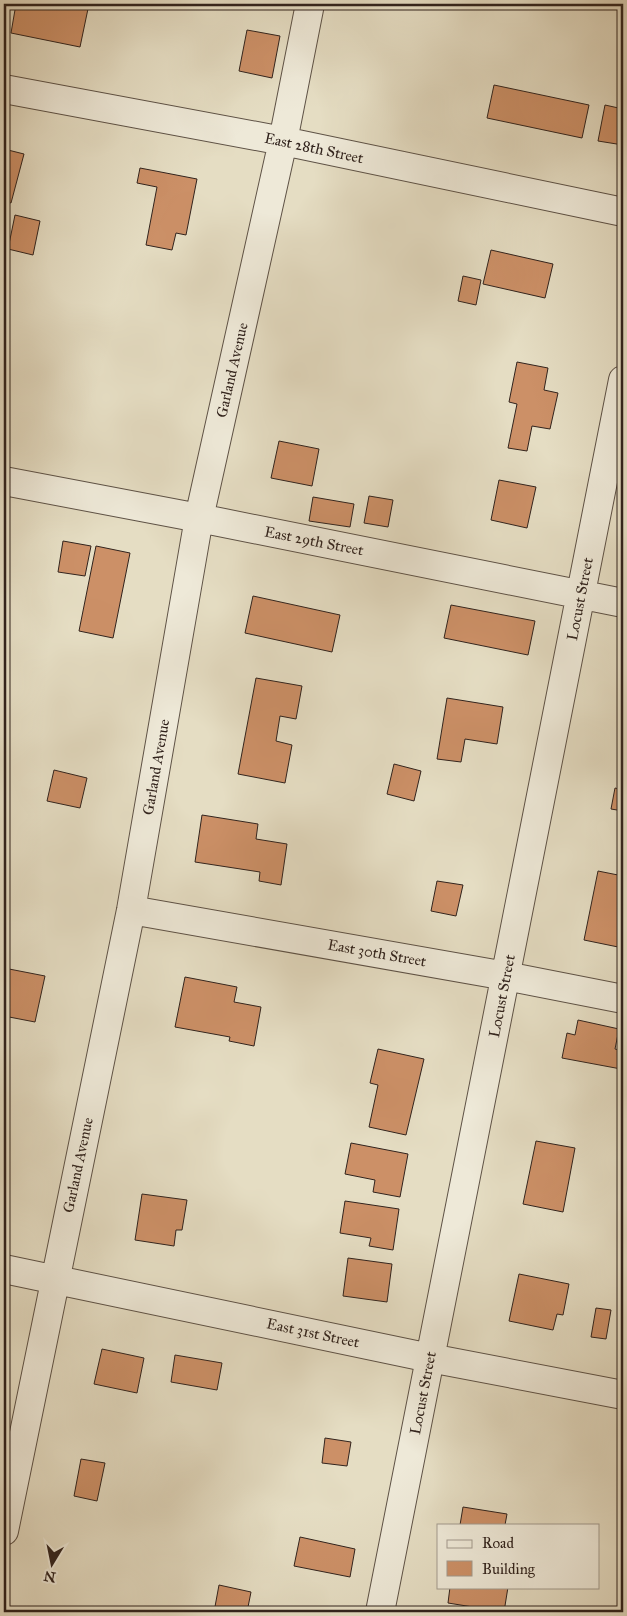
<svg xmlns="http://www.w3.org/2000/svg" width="627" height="1616" font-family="'IM FELL Great Primer',serif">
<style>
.building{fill:#cc9067;stroke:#31231d}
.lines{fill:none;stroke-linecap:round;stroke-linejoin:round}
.minor-casing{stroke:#5e5246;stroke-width:30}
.minor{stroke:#eee9d8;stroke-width:28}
.labels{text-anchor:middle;stroke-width:5;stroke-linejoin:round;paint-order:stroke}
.street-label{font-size:15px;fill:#31231d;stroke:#eee9d8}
</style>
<rect width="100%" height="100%" fill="#e5ddc3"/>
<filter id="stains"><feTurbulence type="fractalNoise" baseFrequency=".004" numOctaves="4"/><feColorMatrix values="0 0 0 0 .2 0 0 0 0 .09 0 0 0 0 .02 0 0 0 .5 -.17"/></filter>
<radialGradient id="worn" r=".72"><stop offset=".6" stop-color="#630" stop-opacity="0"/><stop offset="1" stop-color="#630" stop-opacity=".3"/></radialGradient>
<path class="building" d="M16 4H89L80 47 11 33Z
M247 30 280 36 272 78 239 71Z
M494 85 589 105 582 138 487 118Z
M605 105 623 109V145L598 141Z
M4 149 24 154 11 203 4 201Z
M140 168 197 179 186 235 176 233 172 250 146 245 157 187 137 183Z
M15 215 40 221 33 255 8 249Z
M491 250 553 264 545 298 483 284Z
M463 276 481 280 476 305 458 301Z
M517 362 548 368 544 390 558 393 550 429 532 426 527 451 508 448 517 404 509 402Z
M279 441 319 449 312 486 271 478Z
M499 480 536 487 527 528 491 520Z
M369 496 393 500 388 527 364 523Z
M313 497 354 504 350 527 309 521Z
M63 541 91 546 85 576 58 572Z
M96 546 130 553 113 638 79 631Z
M253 596 340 615 332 652 245 633Z
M451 605 535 621 528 655 444 638Z
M256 678 302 686 296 719 280 716 276 741 292 745 285 783 238 774Z
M447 698 503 707 497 744 465 739 461 762 437 759Z
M394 764 421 771 414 801 387 794Z
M54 770 87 778 80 808 47 801Z
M615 788 623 790V811L611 809Z
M202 815 258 824 256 839 287 844 281 885 259 881 260 872 195 862Z
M598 871 623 876V948L584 940Z
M437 881 463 885 456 916 431 911Z
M4 968 45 976 35 1022 4 1016Z
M185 977 237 987 234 1002 261 1007 254 1046 229 1041 230 1037 175 1027Z
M578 1020 619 1029 615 1049 623 1051 621 1069 562 1058 567 1033 575 1035Z
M378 1049 424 1059 406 1135 369 1127 378 1085 370 1083Z
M4 1114 7 1115 4 1133Z
M536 1141 575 1148 563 1212 523 1204Z
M351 1143 408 1154 400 1197 373 1192 375 1180 345 1174Z
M142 1194 187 1200 182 1230H176L174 1246 135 1240Z
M345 1201 399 1209 393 1250 369 1246 371 1238 340 1233Z
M348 1258 392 1264 387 1302 343 1296Z
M519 1274 569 1284 563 1315 557 1314 553 1330 509 1321Z
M596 1308 611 1310 606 1339 591 1337Z
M102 1349 144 1358 137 1393 94 1384Z
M175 1355 222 1363 217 1390 171 1382Z
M325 1438 351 1442 347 1466 322 1463Z
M81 1459 105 1463 97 1501 74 1496Z
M463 1507 507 1514 505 1525H460Z
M300 1537 355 1549 350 1577 294 1566Z
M219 1585 251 1592 247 1612H214Z
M450 1587H508L504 1612 448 1603Z"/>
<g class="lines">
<g class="minor-casing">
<path id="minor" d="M4 89 283 141 623 212
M4 481 199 518 623 603
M131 910 506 976 623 999
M4 1269 430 1358 623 1395
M4 1531 131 910 199 518 283 141 310 4
M380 1612 623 380"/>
</g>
<use href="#minor" class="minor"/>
</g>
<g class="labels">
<g class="street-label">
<text transform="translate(314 148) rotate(12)" y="5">East 28th Street</text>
<text transform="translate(232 370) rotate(-77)" y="5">Garland Avenue</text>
<text transform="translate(314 541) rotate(11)" y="5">East 29th Street</text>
<text transform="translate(580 599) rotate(-79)" y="5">Locust Street</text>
<text transform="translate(156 767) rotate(-80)" y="5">Garland Avenue</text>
<text transform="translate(377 953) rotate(10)" y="5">East 30th Street</text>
<text transform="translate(502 996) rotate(-79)" y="5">Locust Street</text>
<text transform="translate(78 1165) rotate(-78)" y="5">Garland Avenue</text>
<text transform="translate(313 1333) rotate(12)" y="5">East 31st Street</text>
<text transform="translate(423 1393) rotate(-79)" y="5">Locust Street</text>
</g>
</g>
<rect width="627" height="1616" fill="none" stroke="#e5ddc3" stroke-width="20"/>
<rect x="5" y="5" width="617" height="1606" fill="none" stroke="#31231d" stroke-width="2.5"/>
<rect x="10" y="10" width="607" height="1596" fill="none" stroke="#31231d"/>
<rect x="437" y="1524" width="162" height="65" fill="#eee9d8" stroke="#a29a8d"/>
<rect x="447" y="1540" width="25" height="8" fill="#eee9d8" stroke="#a29a8d"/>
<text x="482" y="1548" font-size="15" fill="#31231d">Road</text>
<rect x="447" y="1561" width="25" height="15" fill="#cc9067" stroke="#a29a8d"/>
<text x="482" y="1574" font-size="15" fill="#31231d">Building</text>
<g transform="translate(52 1564) rotate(190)" stroke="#eee9d8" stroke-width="4" paint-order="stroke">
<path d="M0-4L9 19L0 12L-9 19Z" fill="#31231d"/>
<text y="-8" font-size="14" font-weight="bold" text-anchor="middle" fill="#31231d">N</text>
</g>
<rect width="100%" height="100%" filter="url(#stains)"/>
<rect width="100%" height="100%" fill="url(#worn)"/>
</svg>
